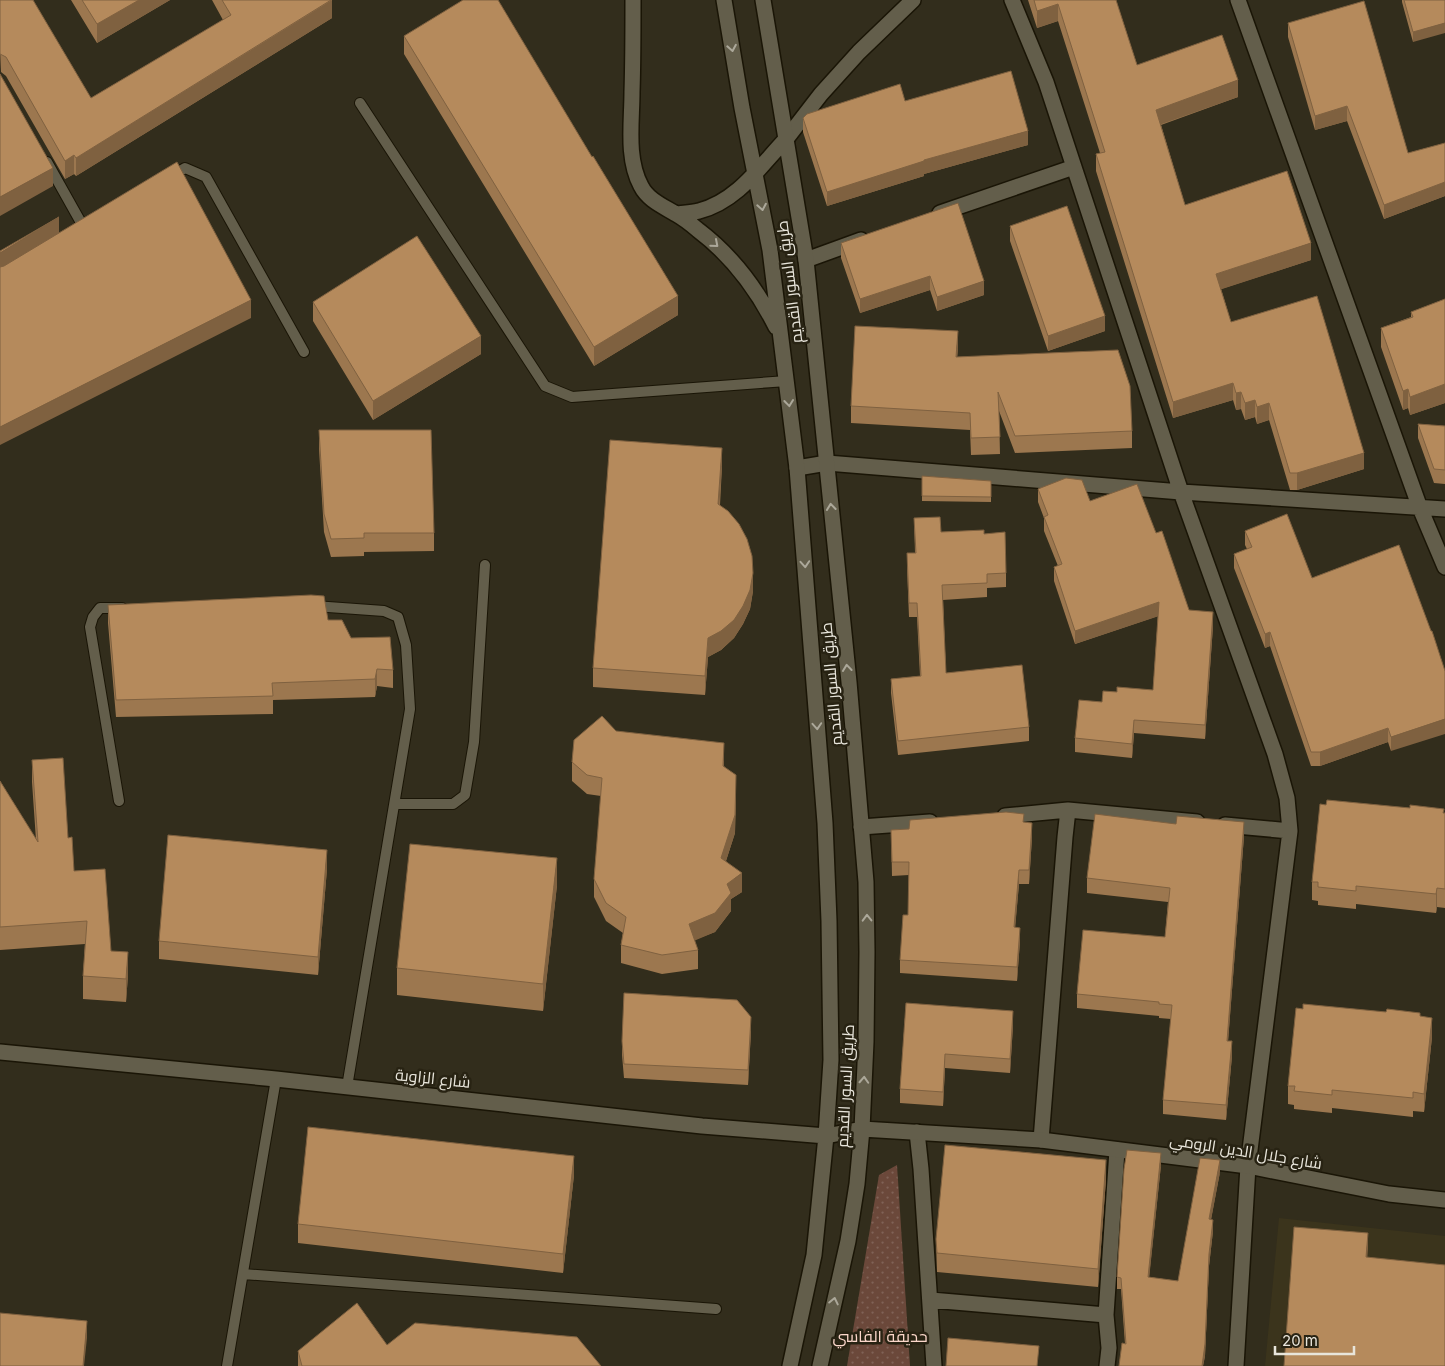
<svg xmlns="http://www.w3.org/2000/svg" width="1445" height="1366" font-family="Inter,Cairo,sans-serif">
<style>
.built{fill:#3b341c}
.garden{fill:url(#garden-dots)}
.lines{fill:none;stroke-linecap:round;stroke-linejoin:round}
.lane-casing{stroke:#1a1506;stroke-width:12}
.street-casing{stroke:#1a1506;stroke-width:18}
.secondary-casing{stroke:#1a1506;stroke-width:18}
.lane{stroke:#635e4b;stroke-width:10}
.street{stroke:#635e4b;stroke-width:15}
.secondary{stroke:#635e4b;stroke-width:15}
.wall{fill:#9c774f}
.shaded-wall{fill:#7f6140}
.building{fill:#b58a5c;stroke:#7f6140}
.oneway{stroke:#aca89a}
.labels{text-anchor:middle;stroke-width:5;stroke-linejoin:round;paint-order:stroke}
.street-label{font-size:16px;fill:#e8e5db;stroke:#282313}
.park-label{font-size:16px;fill:#fbd7ca;stroke:#282313}
</style>
<defs>
<pattern id="garden-dots" width="8" height="8" patternUnits="userSpaceOnUse" patternTransform="scale(1.25)"><rect width="8" height="8" fill="#6b483a"/><path d="M2 2h.1M6 6h.1" fill="none" stroke="#806256" stroke-width="1.8" stroke-linecap="round"/></pattern>
</defs>
<rect width="100%" height="100%" fill="#322d1c"/>
<path class="built" d="M1279 1218 1445 1236V1366H1265Z"/>
<path class="garden" d="M897 1165 910 1366H847L879 1175Z"/>
<g class="lines">
<g class="lane-casing">
<path id="lane" d="M360 103 545 386 572 397 787 381
M47 162 84 228
M170 177 185 168 206 177 304 352
M314 606 384 611 398 617 406 645 410 709 347 1087
M119 801 90 627 93 617 100 608H122
M395 804H453L465 795 474 742 485 565
M243 1274 716 1309
M227 1366 276 1079"/>
</g>
<g class="street-casing">
<path id="street" d="M1012 0 1046 82 1181 492 1275 754 1287 798 1290 831 1248 1166 1236 1366
M1238 0 1420 508 1445 567
M787 138 821 94 859 52 913 0
M940 213 1074 167
M806 260 861 240
M797 468 827 463 1181 492 1445 509
M1005 816 1068 810
M1225 825 1290 831
M861 827 930 822
M917 1132 921 1169 934 1366
M1041 1140 1065 837 1068 810 1197 822
M931 1300 1106 1315
M1107 1366 1109 1348 1106 1315 1117 1150"/>
</g>
<g class="secondary-casing">
<path id="secondary" d="M633 0C633 31 633 61 632 92 632 122 626 158 641 186 648 200 663 206 676 214 683 218 691 224 698 230 731 255 757 289 776 327
M724 0 742 108 770 250 797 468 825 823 829 921 831 1060 826 1136 814 1255 790 1366
M763 0 806 260 849 682 866 882 867 952 866 1042 862 1129 857 1184 848 1241 820 1366
M676 214C684 213 692 213 699 211 738 201 761 165 787 138
M0 1052 276 1079 702 1126 826 1136 862 1129 1041 1140 1248 1166 1389 1194 1445 1200"/>
</g>
<use href="#lane" class="lane"/>
<use href="#street" class="street"/>
<use href="#secondary" class="secondary"/>
</g>
<path class="wall" d="M0 0 91 98 223 20 212 0H332V18L76 176 74 174 65 179 6 76 1 72Z
M71 0H170L97 43Z
M1028 0H1117H1116L1137 65 1238 97 1161 125 1185 205 1311 260 1221 289 1231 322 1364 469 1297 490H1290L1269 420 1257 424 1255 417 1245 420 1241 409 1236 410 1233 400 1173 418 1096 171V154L1100 153 1058 21 1037 28Z
M1402 0H1445L1413 42 1402 2Z
M1288 23 1408 153 1445 143V196L1384 219 1347 121 1315 130 1288 37Z
M404 36 678 315 594 366 404 54Z
M905 101 1028 145 924 174V176L827 206 803 132V118Z
M1010 226 1105 331 1048 351 1010 241Z
M841 243 984 295 937 311 930 290 860 313 841 258Z
M1445 299V403L1410 415 1408 408 1403 410 1381 347V328L1411 317V312Z
M313 302 481 354 373 420 313 321Z
M958 348 957 357 1132 431V448L1015 453 999 411 1000 454 971 455 970 430 851 423V406Z
M1418 424 1445 426V484L1434 483 1418 438Z
M319 430 434 533V551L364 552V556L331 557 324 532 319 449Z
M722 466 720 505 753 591 750 609 743 624 734 638 721 650 708 657 705 695 593 687V668Z
M922 476 991 481V502L922 501Z
M1038 489 1090 501 1156 533 1189 610 1213 626 1205 739 1134 733 1132 758 1075 752V738L1102 702 1117 692 1153 690 1158 616 1075 644 1054 581V567L1058 566 1044 531V518L1038 502Z
M914 518 941 532 984 534 1006 573V587L987 588V597L943 600 946 673 1029 727V741L898 755 891 693V679L920 676 917 617H909L907 567V553H915Z
M1245 531 1312 578 1399 545 1391 751 1388 742 1320 766H1311L1270 646 1265 648 1234 568V554L1247 549 1245 545Z
M108 605 328 620 393 670V688L377 686 375 697 273 700V714L116 717 108 623Z
M616 731 724 761V766L736 794 735 833 726 861 742 892 731 899V911L715 932 694 940 698 950V969L662 974 621 963V945L623 933 606 921 594 897V879L601 796 587 794 572 781V762Z
M32 760 68 838 74 871 111 951 128 975 126 1002 83 999V976L85 944 0 950V781L36 840 32 782Z
M1444 813H1445V908L1437 907 1436 913 1356 904V909L1318 905V901L1312 900V882Z
M1024 822 1032 837 1029 884H1019L1015 927 1020 941 1017 981 900 973V960L908 915 909 875 892 876 891 830Z
M1244 836 1228 1041 1232 1056 1226 1120 1163 1114V1100L1171 1019 1159 1018V1016L1077 1008V994L1165 937 1168 902 1087 893V878Z
M327 869 318 975 159 959V941Z
M557 885 543 1011 397 995V968Z
M906 1003 1013 1025 1010 1073 945 1068 943 1106 900 1103V1089Z
M1420 1017 1432 1037 1424 1112 1413 1111V1117L1332 1108V1113L1294 1109V1105L1288 1104V1086Z
M751 1031 748 1085 624 1078 622 1055V1041Z
M1161 1165 1149 1277 1178 1281 1220 1172 1211 1219 1213 1231 1209 1266 1205 1356 1203 1366H1119L1125 1344 1121 1289H1117V1277Z
M574 1175 563 1273 298 1243V1224Z
M1106 1179 1098 1287 937 1272 936 1239Z
M387 1345 601 1366H298V1351Z"/>
<path class="shaded-wall" d="M139 0H170L97 43V24Z
M332 0V18L76 176V158Z
M1058 4V21L1037 28V11Z
M1445 23V33L1413 42V32Z
M0 54H1L0 72Z
M1238 80V97L1156 126V110Z
M1347 106V121L1315 130V116Z
M1028 131V145L924 174V176L827 206V192L924 160Z
M74 155V174L65 179V161Z
M53 168V186L0 216V197Z
M1445 182V196L1384 219V205Z
M59 217V235L0 271V253Z
M1311 243V260L1216 291V274Z
M930 276V290L860 313V299Z
M984 281V295L937 311V297Z
M678 296V315L594 366V347Z
M251 300V318L0 445V427Z
M1105 316V331L1048 351V336Z
M958 331V348L956 374V357Z
M481 336V354L373 420V401Z
M1233 383V400L1173 418V402Z
M1445 384V403L1410 415V397Z
M1408 389V408L1403 410V391Z
M1241 392V409L1236 410V393Z
M1255 400V417L1245 420V403Z
M1269 403V420L1257 424V407Z
M722 448V466L718 523V504Z
M1364 453V469L1297 490V473Z
M753 573V591L750 609 743 624 734 638 721 650 708 657 705 695V676L708 638Z
M1159 602V616L1075 644V631Z
M1213 612V626L1205 739V725Z
M1270 632V646L1265 648V634Z
M377 669V686L375 697V679Z
M1445 719V734L1391 751V737Z
M1134 720V733L1132 758V744Z
M1388 728V742L1320 766V752Z
M724 743V761L723 784V766Z
M736 775 735 833 721 876V858Z
M1244 822V836L1227 1055V1041Z
M1032 823V837L1029 884V870Z
M327 850V869L318 975V957Z
M557 858V885L543 1011V984Z
M1019 870V884L1014 941V927Z
M742 873V892L731 899V911L715 932 689 943V924L727 884Z
M1437 888V907L1436 913V894Z
M1020 928V941L1017 981V967Z
M128 952V975L126 1002V979Z
M1013 1011V1025L1010 1073V1059Z
M751 1017V1031L748 1085V1070Z
M1432 1018V1037L1424 1112V1094Z
M1232 1041V1056L1226 1120V1105Z
M945 1054V1068L943 1106V1092Z
M1161 1153V1165L1148 1289V1277Z
M574 1156V1175L563 1273V1254Z
M1106 1160V1179L1098 1287V1269Z
M1220 1160V1172L1209 1231V1219Z
M1213 1220V1231L1209 1266 1205 1356 1203 1366H1202L1209 1254Z
M1368 1233V1249L1366 1274V1257Z
M87 1321V1338L84 1366H83Z"/>
<path class="building" d="M0 0H33L91 98 231 15 222 0H331L76 158 74 155 65 161 6 57 0 54Z
M82 0H139L97 24Z
M463 0H498L592 157 593 156 678 296 594 347 404 36Z
M1034 0H1116L1137 65 1222 35 1238 80 1156 110 1185 205 1287 171 1311 243 1216 274 1231 322 1317 296 1364 453 1297 473H1290L1269 403 1257 407 1255 400 1245 403 1241 392 1236 393 1233 383 1173 402 1096 154 1105 152 1058 4 1037 11Z
M1404 0H1445V23L1413 32Z
M1364 1 1408 153 1445 143V182L1384 205 1347 106 1315 116 1288 23Z
M1011 71 1028 131 924 160V161L827 192 803 118 807 114 900 84 905 101Z
M0 74 53 168 0 197Z
M177 162 251 300 0 427V267L4 266Z
M958 203 984 281 937 297 930 276 860 299 841 243Z
M1067 206 1105 316 1048 336 1010 226Z
M59 217 0 253V251Z
M417 236 481 336 373 401 313 302Z
M1445 299V384L1410 397 1408 389 1403 391 1381 328 1413 317 1411 312Z
M855 326 958 331 956 357 1118 350 1130 386 1132 431 1015 436 998 392 1000 437 971 438 970 413 851 406Z
M1418 424 1445 426V470L1434 469Z
M319 430H431L434 533H364V538L331 539 324 514Z
M610 440 722 448 718 504 728 511 739 524 747 539 752 556 753 573 750 590 743 606 734 620 721 631 708 638 705 676 593 668Z
M922 476 991 481V497L922 496Z
M1066 478 1082 480 1090 501 1137 484 1156 533 1162 531 1189 610 1213 612 1205 725 1134 720 1132 744 1075 738 1079 700 1102 702 1103 691 1117 692V687L1153 690 1159 602 1075 631 1054 567 1062 564 1044 517 1048 515 1038 489Z
M1287 514 1312 578 1399 545 1431 631H1432L1445 671V719L1391 737 1388 728 1320 752H1311L1270 632 1265 634 1234 554 1252 547 1245 531Z
M940 517 941 532 984 530V534L1005 532 1006 573 987 574V583L942 585 946 673 1022 665 1029 727 898 741 891 679 921 676 917 603H909L907 553H916L914 518Z
M311 595 324 596 328 620H342L351 638 390 637 393 670 377 669 375 679 272 683 273 696 116 700 108 605Z
M602 716 616 731 724 743 723 766 736 775 735 815 721 858 742 873 727 884 731 893 715 913 689 924 698 950 662 955 621 945 626 917 606 903 594 879 602 778 587 775 572 762 574 740Z
M63 758 68 838 72 837 74 871 105 869 111 951 128 952 126 979 83 976 87 921 0 927V781L38 842 32 760Z
M1327 800 1410 808V805L1444 809 1443 813H1445V889L1437 888 1436 894 1356 886V891L1318 887V882H1312L1320 804 1326 805Z
M1006 812 1024 814 1023 822 1032 823 1029 870H1019L1014 927 1020 928 1017 967 900 960 903 915H908L909 862H892L891 830 909 829 910 820Z
M1095 814 1176 824 1177 816 1244 822 1227 1041H1232L1226 1105 1163 1100 1172 1005 1159 1004V1002L1077 994 1083 930 1165 937 1170 888 1087 878Z
M168 835 327 850 318 957 159 941Z
M410 844 557 858 543 984 397 968Z
M624 993 737 1000 751 1017 748 1070 624 1064 622 1041Z
M906 1003 1013 1011 1010 1059 945 1054 943 1092 900 1089Z
M1303 1004 1386 1012 1387 1009 1420 1013V1016L1432 1018 1424 1094 1413 1092V1098L1332 1090V1095L1294 1091 1295 1086H1288L1296 1008 1303 1009Z
M308 1127 574 1156 563 1254 298 1224Z
M945 1145 1106 1160 1098 1269 937 1253 936 1239Z
M1127 1150 1161 1153 1148 1277 1178 1281 1200 1158 1220 1160 1209 1219 1213 1220 1209 1254 1205 1344 1202 1366H1119L1122 1343 1126 1344 1121 1278 1117 1277 1124 1169Z
M1294 1227 1368 1233 1366 1257 1445 1265V1366H1284Z
M357 1303 387 1345 415 1323 577 1337 601 1366H302L298 1351Z
M0 1313 87 1321 83 1366H0Z
M948 1338 1039 1346 1037 1366H946Z"/>
<defs><path id="oneway-chevron" d="M-2-3.5L2.5 0L-2 3.5" fill="none" stroke-width="1.6" stroke-linecap="round" stroke-linejoin="round" transform="scale(1.25)"/></defs>
<g class="oneway">
<use href="#oneway-chevron" transform="translate(732 48) rotate(80)"/>
<use href="#oneway-chevron" transform="translate(762 207) rotate(80)"/>
<use href="#oneway-chevron" transform="translate(715 244) rotate(41)"/>
<use href="#oneway-chevron" transform="translate(789 403) rotate(83)"/>
<use href="#oneway-chevron" transform="translate(831 507) rotate(-96)"/>
<use href="#oneway-chevron" transform="translate(805 564) rotate(86)"/>
<use href="#oneway-chevron" transform="translate(847 668) rotate(-96)"/>
<use href="#oneway-chevron" transform="translate(817 726) rotate(86)"/>
<use href="#oneway-chevron" transform="translate(867 918) rotate(-91)"/>
<use href="#oneway-chevron" transform="translate(864 1080) rotate(-87)"/>
<use href="#oneway-chevron" transform="translate(834 1301) rotate(-78)"/>
</g>
<g class="labels">
<g class="street-label">
<text transform="translate(789 282) rotate(-97)" y="6">طريق السور القديم</text>
<text transform="translate(831 684) rotate(-95)" y="6">طريق السور القديم</text>
<text transform="translate(433 1078) rotate(6)" y="6">شارع الزاوية</text>
<text transform="translate(845 1086) rotate(-87)" y="6">طريق السور القديم</text>
<text transform="translate(1246 1151) rotate(9)" y="6">شارع جلال الدين الرومي</text>
</g>
<g class="park-label">
<text x="880" y="1342">حديقة الفاسي</text>
</g>
</g>
<path d="M1275 1346v8h79v-8" fill="none" stroke="#e8e5db" stroke-width="2.5"/>
<text x="1282" y="1346" font-size="15" fill="#e8e5db" stroke="#282313" stroke-width="4" paint-order="stroke">20 m</text>
</svg>
